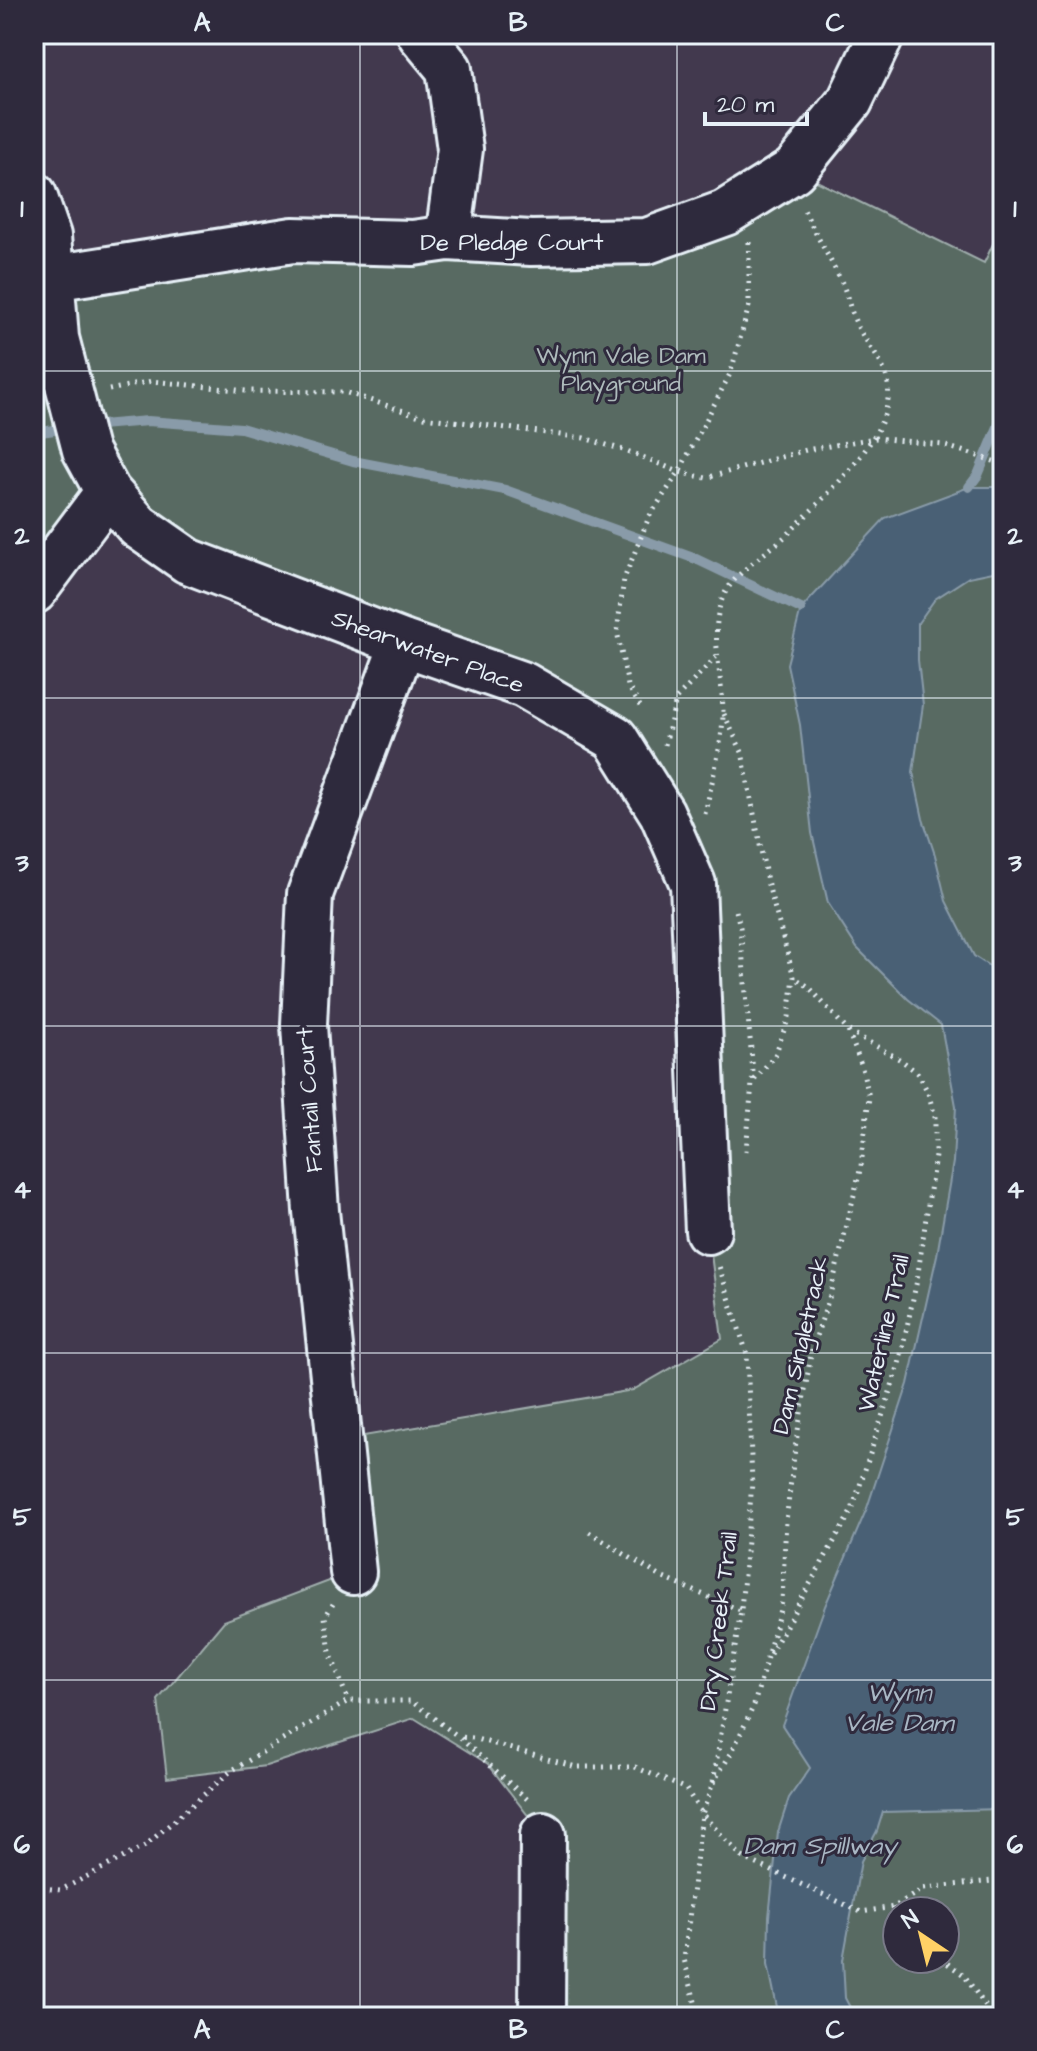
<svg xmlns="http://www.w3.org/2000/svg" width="1037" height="2051" font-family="'Architects Daughter',sans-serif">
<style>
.green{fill:#586a62;stroke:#a0aead;stroke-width:2;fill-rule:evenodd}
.water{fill:#4a6175;stroke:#899ba9;stroke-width:2}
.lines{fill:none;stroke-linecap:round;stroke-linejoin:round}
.stream{stroke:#899ba9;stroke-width:10}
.minor-casing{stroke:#e8f1f8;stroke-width:50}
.path{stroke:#e8f1f8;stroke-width:5;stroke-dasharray:2 6;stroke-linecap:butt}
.minor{stroke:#2f2a3d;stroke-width:44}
.grid{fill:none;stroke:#e8f1f8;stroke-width:2;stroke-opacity:0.55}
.labels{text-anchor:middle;stroke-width:6;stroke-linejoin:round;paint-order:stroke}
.street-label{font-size:24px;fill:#e8f1f8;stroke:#2f2a3d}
.park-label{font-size:24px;fill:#aebbbc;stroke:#2f2a3d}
.water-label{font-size:26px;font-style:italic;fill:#a9b7c4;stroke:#2f2a3d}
.neatline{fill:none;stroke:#e8f1f8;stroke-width:3}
.grid-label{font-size:26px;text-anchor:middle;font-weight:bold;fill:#e8f1f8}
</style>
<rect width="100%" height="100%" fill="#42394e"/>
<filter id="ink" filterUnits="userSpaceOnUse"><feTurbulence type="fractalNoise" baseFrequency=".0125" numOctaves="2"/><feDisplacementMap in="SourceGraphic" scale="16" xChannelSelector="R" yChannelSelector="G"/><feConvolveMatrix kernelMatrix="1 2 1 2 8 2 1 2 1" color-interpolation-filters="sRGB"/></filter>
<g filter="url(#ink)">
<path class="green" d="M794 170 984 263 1003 223V2017H538L543 1835 488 1764 414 1718 266 1766 167 1778 158 1700 224 1621 353 1572 340 1440 633 1390 722 1339 708 1231 693 884 615 738 188 561 108 492 34 588V285L293 240 647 241ZM897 1911H945V1959H897Z"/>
<path class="water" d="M969 487H1003V570L969 577 935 599 918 623V660L923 705 913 772 923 819 935 855 946 901 974 956 994 969 1003 962V1809L883 1812 877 1831 861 1861 843 1960 845 1998 855 2017H779L768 1964 769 1917 778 1832 789 1798 810 1768 782 1725 825 1606 867 1508 908 1384 937 1255 953 1162 956 1106 941 1025 908 999 857 948 828 903 812 833 800 725 787 664 801 609 885 518Z"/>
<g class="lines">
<path class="stream" d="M88 426 148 421 241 428 353 461 505 490 696 559 801 609
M34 433 68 428
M969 487 978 475 1003 415"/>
<g class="minor-casing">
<path id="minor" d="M420 34 449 69 460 149 448 238
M34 195 48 236 56 338 85 450 108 492 138 526 188 561 403 643 524 685 615 738 662 813 693 884 708 1231
M52 278 293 240 413 243 448 238 531 243 647 241 725 213 794 170 850 101 882 34
M34 591 108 492
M353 1572 316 1211 304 1025 310 894 403 643
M542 2017 543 1835"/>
</g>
<path class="path" d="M109 390 152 381 246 391 344 392 423 417 584 438 633 453 679 472 706 478 806 450 875 438 943 445 1003 464
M640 706 628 686 617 631 624 579 649 517 679 472 731 372 749 306V242
M724 714 742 752 767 881 794 977 789 1017 775 1055 752 1083
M665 745 676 699 716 657
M705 814C711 784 723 742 723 713 723 678 707 625 725 593 739 568 771 551 791 531 824 496 895 436 888 384 885 362 866 344 857 325 851 313 848 298 843 285 831 260 816 235 804 210
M736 911 740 927 753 1072 746 1151
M589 1532 661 1577 740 1610
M333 1604 325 1617 330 1652 348 1701
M770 1654 852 1510 899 1364 917 1280 935 1156V1116L928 1093 919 1074 901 1060 849 1031
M713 1783 733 1750 754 1705 782 1602 786 1521 795 1448 812 1349 830 1295 861 1166 869 1097 861 1064 848 1031 809 987 794 977
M527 1799 459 1737 473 1738 576 1767H635L686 1789 702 1814 742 1857 861 1912 894 1907 924 1888 1003 1880
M34 1887 61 1890 145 1846 231 1771 348 1701H411L459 1737
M894 1907 897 1916
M941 1959 964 1975 993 2017
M699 2017 684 1959 702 1814 713 1783 741 1610 752 1483 747 1354 719 1266"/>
<use href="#minor" class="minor"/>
</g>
</g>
<path class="grid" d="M360 34V2017M677 34V2017M34 371H1003M34 698H1003M34 1026H1003M34 1353H1003M34 1680H1003"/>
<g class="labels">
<g class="street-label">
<text x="512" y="250">De Pledge Court</text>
<text transform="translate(428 651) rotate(20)" y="8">Shearwater Place</text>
<text transform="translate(309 1100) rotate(-94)" y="8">Fantail Court</text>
<text transform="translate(883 1333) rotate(-77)" y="8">Waterline Trail</text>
<text transform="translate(800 1345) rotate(-77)" y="8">Dam Singletrack</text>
<text transform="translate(718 1621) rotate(-83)" y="8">Dry Creek Trail</text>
</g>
<g class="park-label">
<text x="621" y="363">Wynn Vale Dam<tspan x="621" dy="28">Playground</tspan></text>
</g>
<g class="water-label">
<text x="899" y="1701">Wynn<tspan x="899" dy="30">Vale Dam</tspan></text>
<text x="820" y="1854">Dam Spillway</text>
</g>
</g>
<rect width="1037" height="2051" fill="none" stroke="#2f2a3d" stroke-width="88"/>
<g transform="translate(921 1935) rotate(325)"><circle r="38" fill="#2f2a3d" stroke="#797a88" stroke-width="2"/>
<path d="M0-6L14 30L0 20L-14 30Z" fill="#ffd166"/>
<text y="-12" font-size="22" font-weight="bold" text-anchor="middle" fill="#e8f1f8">N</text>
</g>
<path d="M705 112v12h102v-12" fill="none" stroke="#e8f1f8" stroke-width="4"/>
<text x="717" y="112" font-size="24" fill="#e8f1f8" stroke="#2f2a3d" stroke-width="6" paint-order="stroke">20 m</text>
<rect x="44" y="44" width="949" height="1963" class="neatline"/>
<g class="grid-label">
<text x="202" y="31">A</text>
<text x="518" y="31">B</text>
<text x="835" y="31">C</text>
<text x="22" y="217">1</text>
<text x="1015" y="217">1</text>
<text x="22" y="544">2</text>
<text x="1015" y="544">2</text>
<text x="22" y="871">3</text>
<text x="1015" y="871">3</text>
<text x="22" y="1198">4</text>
<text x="1015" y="1198">4</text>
<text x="22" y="1525">5</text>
<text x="1015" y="1525">5</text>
<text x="22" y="1853">6</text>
<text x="1015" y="1853">6</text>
<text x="202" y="2038">A</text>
<text x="518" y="2038">B</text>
<text x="835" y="2038">C</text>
</g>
</svg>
